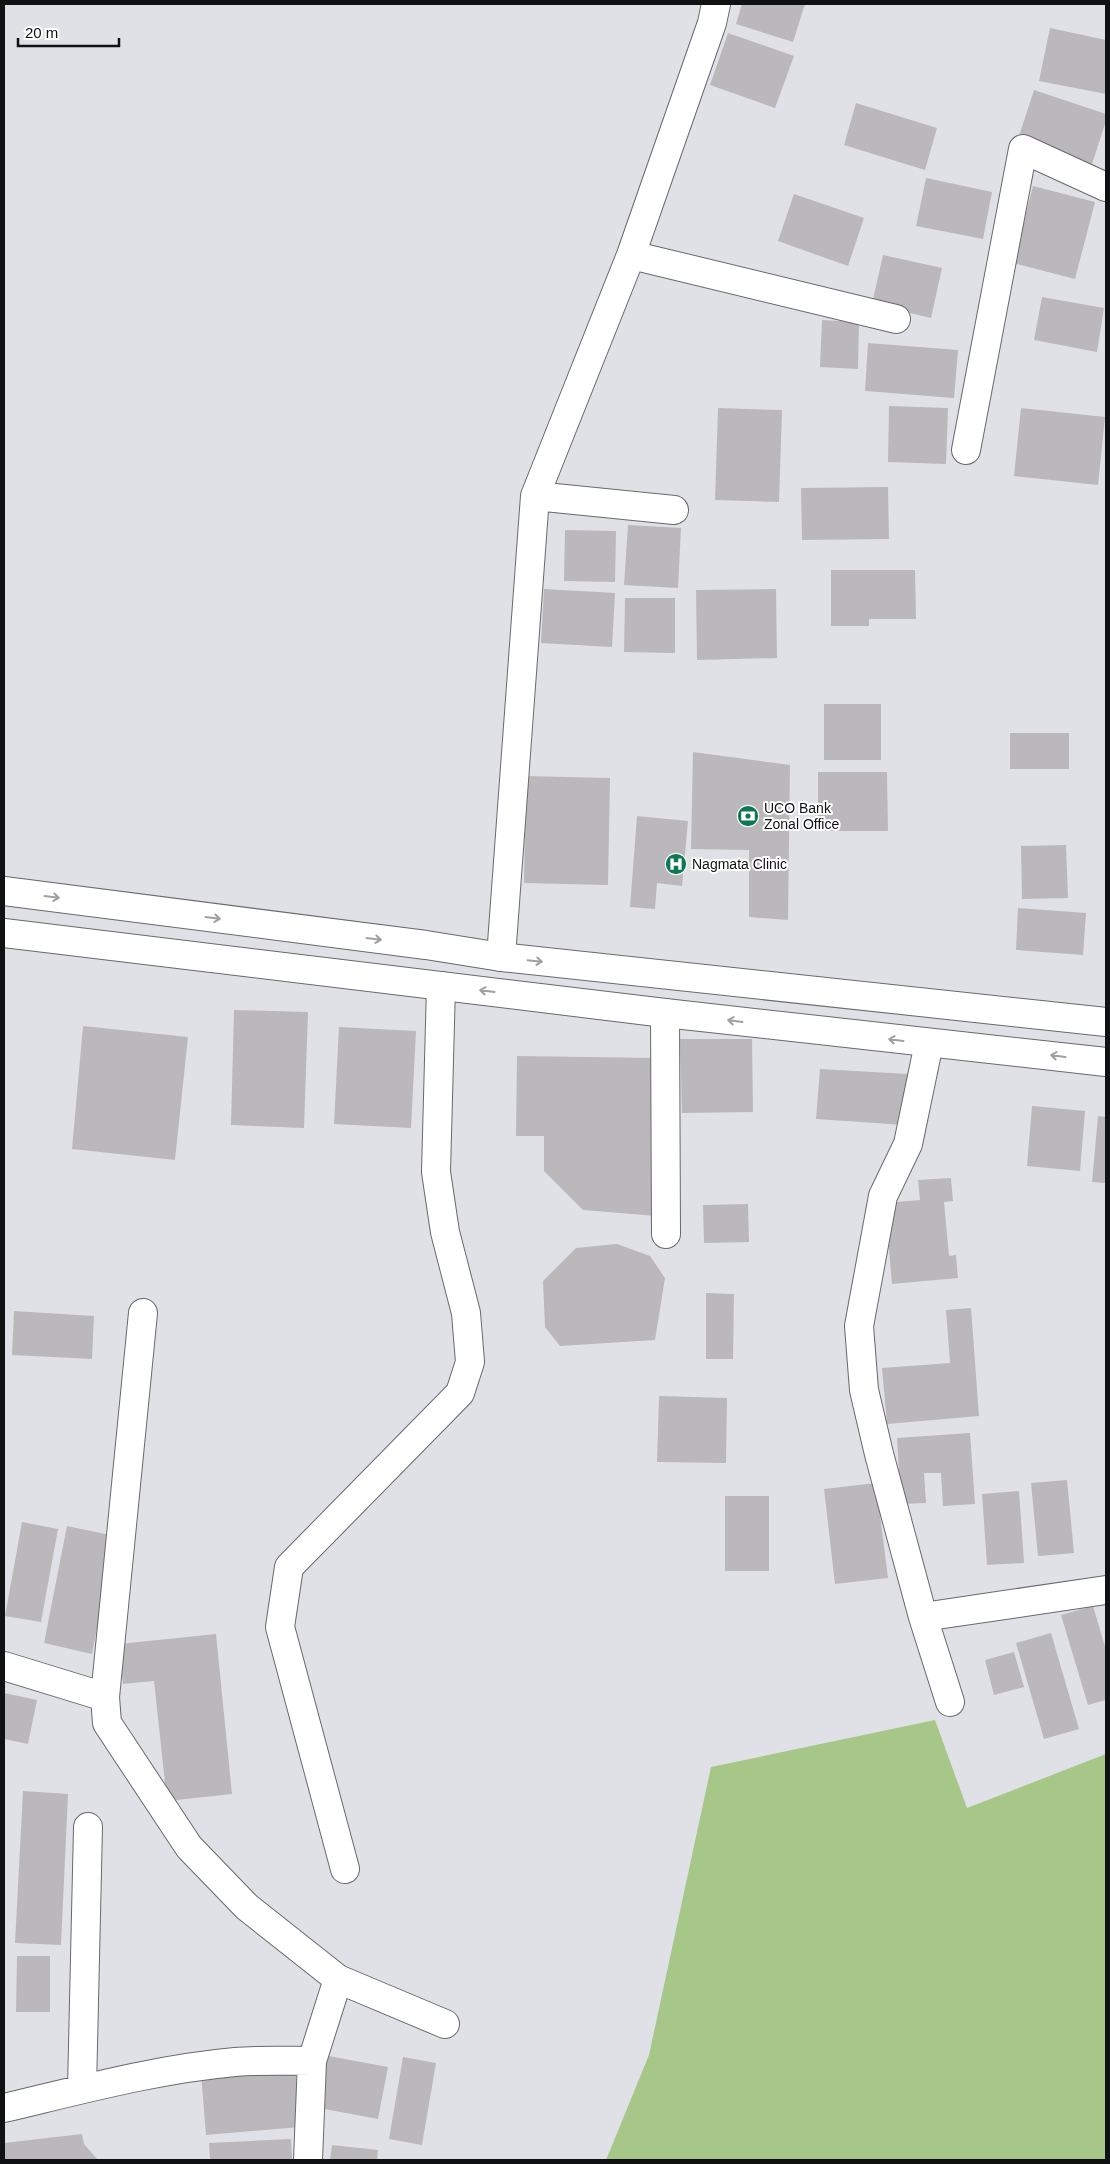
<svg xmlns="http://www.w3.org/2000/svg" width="1110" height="2164" font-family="Arial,sans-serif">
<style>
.green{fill:#a7c789}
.building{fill:#bbb8bc}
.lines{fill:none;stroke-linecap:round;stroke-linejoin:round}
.minor-casing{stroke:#67696e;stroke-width:30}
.major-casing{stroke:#67696e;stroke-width:30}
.minor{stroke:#fff;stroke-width:28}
.major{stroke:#fff;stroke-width:28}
.oneway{stroke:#9fa0a1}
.labels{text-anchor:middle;stroke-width:4;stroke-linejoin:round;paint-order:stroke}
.poi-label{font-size:14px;fill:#101113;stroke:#fff;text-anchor:start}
</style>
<rect width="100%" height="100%" fill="#dfe1e6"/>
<path class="green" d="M935 1720 967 1808 1106 1754V2160H606L649 2055 711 1767Z"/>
<path class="building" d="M742 4H805L793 42 736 24Z
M1050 28 1106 40V94L1039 81Z
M728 33 794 56 775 108 710 85Z
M1034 90 1106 114V121L1092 164 1018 139Z
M856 103 937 128 925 170 844 145Z
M926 178 992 192 983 239 916 226Z
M1033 186 1095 202 1075 279 1013 263Z
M794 194 864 218 848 266 778 241Z
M883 255 942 268 931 318 872 304Z
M1042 297 1104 308 1097 352 1034 340Z
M822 320 859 322 858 369 820 367Z
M868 343 958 350 954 398 865 391Z
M889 406 948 408 946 464 888 462Z
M718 408 782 410 779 502 715 500Z
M1021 408 1105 417 1098 485 1014 476Z
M888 487 889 539 802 540 801 488Z
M628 525 681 528 678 588 624 585Z
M565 530 616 531 615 582 564 581Z
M831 570H915L916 619H869V626H831Z
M544 589 615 593 612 647 541 643Z
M776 589 777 658 697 660 696 590Z
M625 598H675V653L624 652Z
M824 704H881V760H824Z
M1010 733H1069V769H1010Z
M693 752 790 765 788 920 749 917V850L691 849Z
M818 772H887L888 831H818Z
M526 776 610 778 608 885 524 883Z
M637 816 688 821 682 886 657 883 655 909 630 907Z
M1066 845 1068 898 1022 899 1021 846Z
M1018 908 1086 913 1083 955 1016 950Z
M234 1010 308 1012 304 1128 231 1125Z
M83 1026 188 1037 175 1160 72 1149Z
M339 1027 416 1031 411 1128 334 1124Z
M680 1039H752L753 1112 682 1113Z
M517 1056 658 1058 656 1216 583 1210 544 1171V1136H516Z
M820 1069 908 1074 904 1125 816 1119Z
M1032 1106 1085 1111 1080 1171 1027 1166Z
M1098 1116 1106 1117V1183L1092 1182Z
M951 1178 953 1201 944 1202 949 1256 956 1255 958 1278 892 1284 885 1203 920 1200 918 1180Z
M748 1204 749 1242 704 1243 703 1205Z
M617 1244 650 1256 665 1278 655 1340 560 1346 545 1327 543 1281 576 1248Z
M706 1293 734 1294 733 1359H706Z
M971 1308 979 1416 887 1424 882 1368 950 1363 946 1310Z
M14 1311 94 1316 92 1359 12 1355Z
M659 1396 727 1398 726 1463 657 1462Z
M970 1433 975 1504 943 1506 941 1473H924L926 1503 901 1504 897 1438Z
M1067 1480 1074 1553 1038 1556 1031 1483Z
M876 1483 888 1578 835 1584 824 1489Z
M1019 1491 1024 1563 987 1565 982 1494Z
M725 1496H769V1571H725Z
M22 1522 58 1529 41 1622 5 1616Z
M67 1526 115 1536 92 1654 44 1643Z
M1093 1606 1106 1650V1700L1088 1705 1061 1615Z
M1051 1633 1079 1729 1044 1739 1016 1643Z
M216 1634 232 1794 167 1801 154 1681 123 1684 119 1644Z
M1014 1652 1024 1687 994 1695 985 1660Z
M4 1693 37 1700 28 1744 4 1739Z
M23 1791 68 1794 61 1945 15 1943Z
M17 1956H50V2012H16Z
M318 2054 388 2067 378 2119 319 2108 325 2074 315 2072Z
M403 2057 436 2063 422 2145 389 2139Z
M295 2065 300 2127 206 2135 201 2073Z
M82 2134 84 2144 98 2160H4V2143Z
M291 2139 292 2160H210L209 2143Z
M332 2145 378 2150 377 2160H330Z"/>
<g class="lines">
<g class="minor-casing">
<path id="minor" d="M631 255 896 319
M966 450 1023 149 1106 187
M535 496 674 510
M501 957 535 496 631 255 712 23 716 4
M665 1013 666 1234
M929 1043 908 1144 883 1196 859 1326 864 1390 879 1454 923 1617 950 1702
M923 1617 1106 1590
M4 1666 105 1697 107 1723 189 1847 247 1907 338 1979 445 2024
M105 1697 143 1313
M345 1869 280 1627 289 1567 460 1393 470 1362 466 1313 445 1232 436 1172 441 986
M82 2089 88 1827
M4 2108C80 2090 157 2069 235 2062 261 2060 286 2061 312 2061
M308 2160 312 2061 338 1979"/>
</g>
<g class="major-casing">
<path id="major" d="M4 891 426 945 501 957 1106 1022
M4 933 665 1013 1106 1062"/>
</g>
<use href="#minor" class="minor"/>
<use href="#major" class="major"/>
</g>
<defs><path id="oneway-shaft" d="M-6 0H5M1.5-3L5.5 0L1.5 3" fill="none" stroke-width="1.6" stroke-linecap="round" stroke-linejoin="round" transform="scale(1.25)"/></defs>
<g class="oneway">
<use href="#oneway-shaft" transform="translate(52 897) rotate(7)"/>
<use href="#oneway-shaft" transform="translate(213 918) rotate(7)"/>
<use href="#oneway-shaft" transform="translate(374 939) rotate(7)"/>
<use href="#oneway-shaft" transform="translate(535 961) rotate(6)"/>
<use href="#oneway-shaft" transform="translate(487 991) rotate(-173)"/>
<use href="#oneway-shaft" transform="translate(735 1021) rotate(-173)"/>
<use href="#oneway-shaft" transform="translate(896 1040) rotate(-173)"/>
<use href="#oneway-shaft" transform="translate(1058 1056) rotate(-173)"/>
</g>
<defs>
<g id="bank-disc" transform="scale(1.125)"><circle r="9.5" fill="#0f7851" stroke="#fff"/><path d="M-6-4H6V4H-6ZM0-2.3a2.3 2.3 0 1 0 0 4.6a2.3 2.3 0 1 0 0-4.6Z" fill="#fff"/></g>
<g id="hospital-disc" transform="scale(1.125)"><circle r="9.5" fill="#0f7851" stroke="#fff"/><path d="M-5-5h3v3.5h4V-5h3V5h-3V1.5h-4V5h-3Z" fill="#fff"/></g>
</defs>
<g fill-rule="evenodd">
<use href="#bank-disc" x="748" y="816"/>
<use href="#hospital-disc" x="676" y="864"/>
</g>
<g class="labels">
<g class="poi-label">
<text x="764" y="813">UCO Bank<tspan x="764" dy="16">Zonal Office</tspan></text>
<text x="692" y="869">Nagmata Clinic</text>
</g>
</g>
<rect width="1110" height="2164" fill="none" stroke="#101113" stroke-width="10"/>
<path d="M18 38v8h101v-8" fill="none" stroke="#101113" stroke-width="2.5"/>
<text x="25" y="38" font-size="15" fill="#101113" stroke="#ffffff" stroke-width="4" paint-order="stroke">20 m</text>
</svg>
